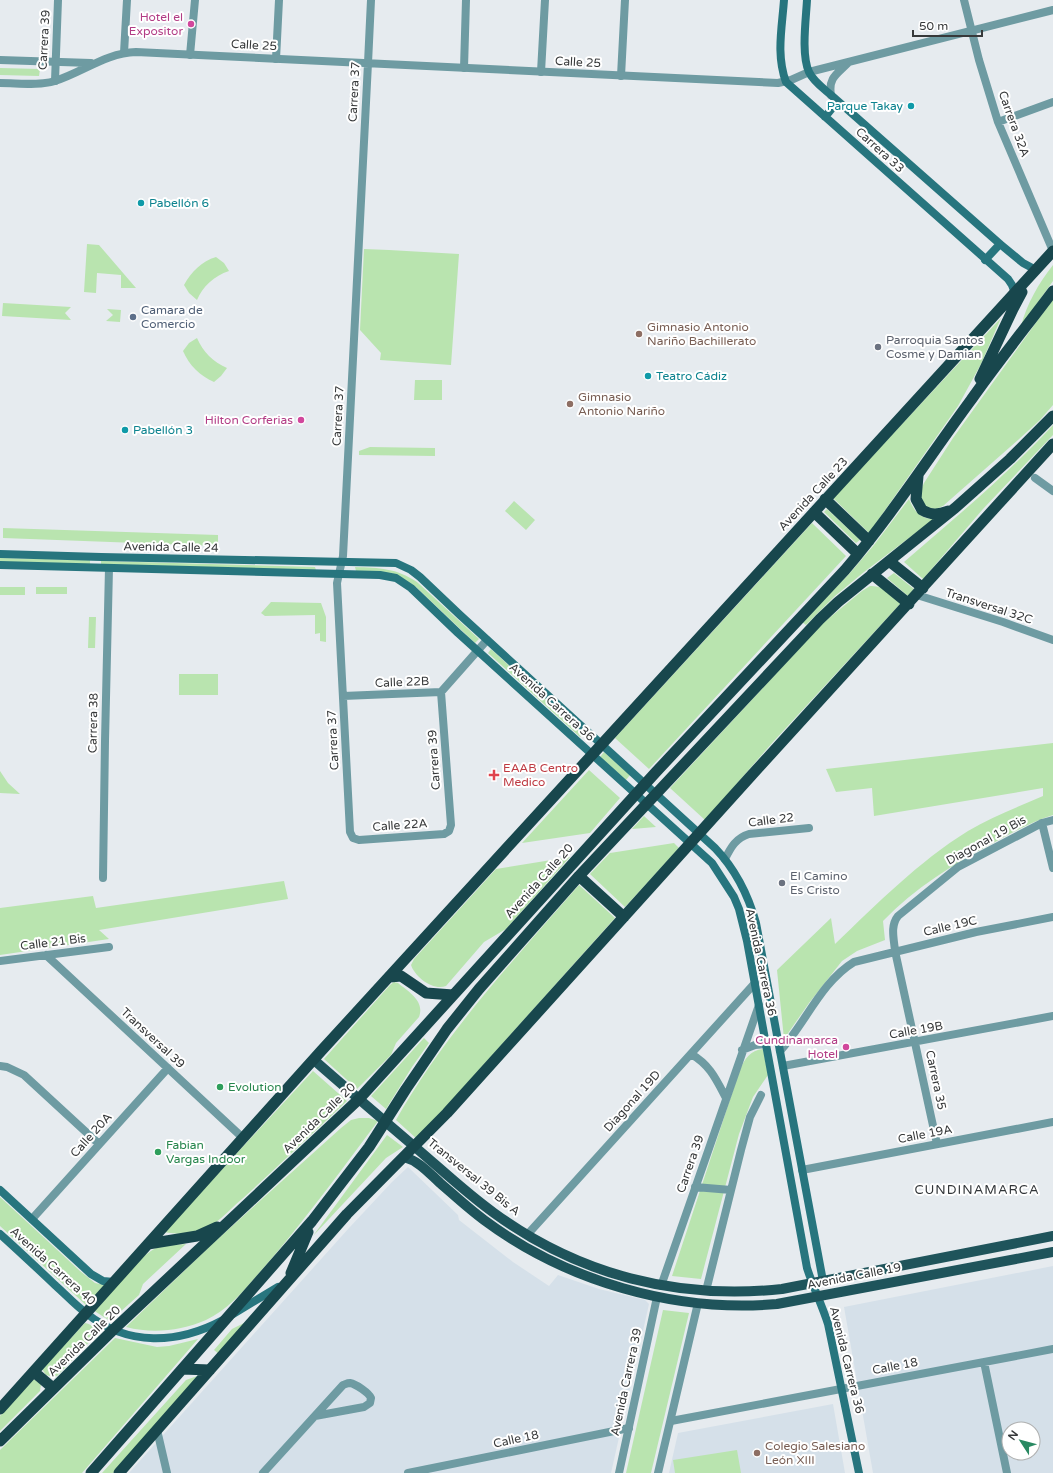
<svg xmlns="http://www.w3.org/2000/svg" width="1053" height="1473" font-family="'Varela Round',sans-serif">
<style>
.built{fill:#d5e0e9;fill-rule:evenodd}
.green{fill:#b9e4af}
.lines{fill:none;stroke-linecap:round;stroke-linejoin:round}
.minor{stroke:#6e9ba2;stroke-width:8}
.tertiary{stroke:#6e9ba2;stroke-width:8}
.secondary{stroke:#27757e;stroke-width:8}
.primary{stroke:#1f545b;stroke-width:10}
.trunk{stroke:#18474d;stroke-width:11}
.hotel-dot{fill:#d1479c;stroke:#fff;stroke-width:1.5}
.culture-dot{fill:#0f9aa8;stroke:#fff;stroke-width:1.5}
.service-dot{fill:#5c6f8a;stroke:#fff;stroke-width:1.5}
.education-dot{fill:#8d6e63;stroke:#fff;stroke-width:1.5}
.worship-dot{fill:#6b7280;stroke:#fff;stroke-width:1.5}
.health-dot{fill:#e0444e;stroke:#fff;stroke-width:1.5}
.leisure-dot{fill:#2e9e5b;stroke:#fff;stroke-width:1.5}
.labels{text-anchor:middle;stroke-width:4;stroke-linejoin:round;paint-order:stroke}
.hotel-label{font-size:12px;fill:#b23c85;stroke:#fff;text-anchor:end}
.street-label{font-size:12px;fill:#37393a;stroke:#fff}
.culture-label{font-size:12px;fill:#0d838f;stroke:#fff;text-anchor:start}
.service-label{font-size:12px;fill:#4e5e75;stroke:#fff;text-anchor:start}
.education-label{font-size:12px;fill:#785e54;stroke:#fff;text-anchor:start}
.worship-label{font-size:12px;fill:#5b616d;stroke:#fff;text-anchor:start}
.health-label{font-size:12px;fill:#be3a42;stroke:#fff;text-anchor:start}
.leisure-label{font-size:12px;fill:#27864d;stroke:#fff;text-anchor:start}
.neighbourhood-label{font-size:13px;letter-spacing:1px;fill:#313538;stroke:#fff}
</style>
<rect width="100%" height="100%" fill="#e6ebef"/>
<path class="built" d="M408 1167 458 1215 459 1220 513 1262 549 1286 558 1275 599 1289 645 1300 649 1304 611 1473H129L349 1228 392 1182Z
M1053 1266V1473H873L844 1307ZM1009 1429H1033V1453H1009Z
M833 1404 845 1473H669L678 1433Z"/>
<path class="green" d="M0 68 40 69 39 76 0 75Z
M87 244 99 245 136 288H121V275L97 273 96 293 84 292Z
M364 249 389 250 459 254 451 365 380 360 381 353 360 330Z
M216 257 224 263 229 271C214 276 203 286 197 300L189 293 184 285C191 272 202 261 216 257Z
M1053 265V281L1021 326C1027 304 1038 284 1053 265Z
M1053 299V405L1040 420 1018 440 943 506 936 509 924 507 919 494 924 483 953 438Z
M3 303 71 307 65 313 71 320 2 316Z
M107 309 121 310 120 322 106 321 113 315Z
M1001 318 981 364 958 406 869 533 833 498Z
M197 338C203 352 213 362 227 368L221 376 214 382C200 376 189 365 183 351L189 343Z
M415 380H442V400H414Z
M1053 425V435L983 509 923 579 904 562C955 518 1007 475 1053 425Z
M370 447 435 448V456L359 455V451Z
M909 499C914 511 920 519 934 519L864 572 835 596 806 625 802 622 850 573 874 545Z
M514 501 535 520 526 530 505 511Z
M827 509 860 540 856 543 824 512Z
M812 523 846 556 649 769 615 738Z
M3 528 218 535V546L3 538Z
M0 558 90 560V565L0 563Z
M101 561 315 567 316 570 101 565Z
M355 567C380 568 396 568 417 582L479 639 475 643 416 587 356 571Z
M894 573 914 589 908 596 887 578Z
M870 586C883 585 892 595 901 603L773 742 705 820 670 788 823 623 862 591Z
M0 587H25V595H0Z
M36 587H67V594H36Z
M271 602 321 603 326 617V642L320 641V633L315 634V615L265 616 261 613Z
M89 617H96L95 648H88Z
M491 649 583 734 580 737 488 653Z
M179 674H218V695H179Z
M1053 743V815C1033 821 1014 832 995 842 953 864 915 888 883 921L885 940 857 951 842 961 809 1003 784 1039 777 970 831 918 835 944C877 904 918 862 968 831 992 817 1018 807 1043 796V788L874 816 872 788 836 792 826 769Z
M604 752 630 775 626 780 600 757Z
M589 770 620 798 590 833 522 843Z
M0 771 8 783 20 794 0 793Z
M644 816 656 827 632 829Z
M674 843 679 848 625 907 590 874 610 853Z
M570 857 506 929 484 942 446 986C433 991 415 977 411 965L414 959 496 869Z
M284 881 288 899 99 930 109 939 0 955V908L93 896 96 908Z
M579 885 615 918 417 1139 396 1120C445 1033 514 960 579 885Z
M394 982 398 983C409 992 425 1001 419 1017L396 1043 391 1055 357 1089 324 1059 390 985Z
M424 1038 429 1043 412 1067 386 1109 371 1096Z
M763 1049 768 1075 753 1097 739 1134 701 1279 672 1276 740 1069C745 1059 750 1050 763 1049Z
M313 1071 347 1101C312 1134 277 1167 242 1199 229 1210 215 1227 198 1232 187 1235 175 1234 164 1232Z
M359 1118H369L378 1121C343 1168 309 1214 272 1258 252 1280 234 1307 206 1320 180 1331 153 1334 126 1327L210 1246 341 1128 351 1120Z
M387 1135 403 1147 386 1158 313 1236Z
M0 1197 80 1271 95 1283 104 1285 87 1306 0 1226Z
M186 1244 143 1284 139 1295 110 1321 93 1310C109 1293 138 1256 158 1247 166 1244 177 1245 186 1244Z
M663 1310 689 1313 651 1473H626Z
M248 1321 220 1355 214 1350 232 1329Z
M85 1323C91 1324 95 1328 97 1334L57 1376 54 1377 46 1375 42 1369Z
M115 1338 157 1347 169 1346 198 1339 82 1473H0V1450Z
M203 1374 113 1473H102L186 1380Z
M32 1380H36L41 1385 40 1391 0 1431V1416Z
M737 1450 741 1473H675L673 1460Z"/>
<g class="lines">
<path class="minor" d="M964 0 979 60 998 122 1053 251
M124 53 127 0
M190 55 195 0
M276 59 279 0
M368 63 371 0
M464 68 466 0
M541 72 545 0
M621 76 625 0
M55 81 58 0
M998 122 1053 102
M1035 478 1053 491
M339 574 337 583 350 832 353 838 359 840 444 834 449 831 451 825 441 692
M917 595 1003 622 1053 640
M343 696 441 692 487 640
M1042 823 1053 868
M725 859C731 847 736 838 749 834L809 828
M103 878 105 741 109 568
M46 955 243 1138
M0 961 109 947
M742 1050 755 1045 766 1044
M780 1051C805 1024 821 982 854 962L976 932 1053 917
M691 1054C710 1065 716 1079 726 1098
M0 1066 7 1067 24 1075 99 1144
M783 1066 1053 1016
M937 1144 895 951C894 939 890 926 898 916L958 867 1042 823 1053 820
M802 1170 1053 1122
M695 1187 731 1190
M32 1219 168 1068
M527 1235 755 983
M661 1286 759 1005
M706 1291 741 1150 750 1117 761 1095
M984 1362 1007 1473
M671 1421 1053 1349
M157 1430 167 1473
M263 1473 343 1385C346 1384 347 1383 350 1383 356 1384 369 1393 371 1398L370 1403 364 1407 315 1416
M408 1473 629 1428"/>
<path class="tertiary" d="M0 60 91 63
M0 83C18 83 38 86 55 81 83 72 106 53 136 52L778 83 791 80 809 72 1053 10
M831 95C828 78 837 74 848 63
M339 574 343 556 368 63
M619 1473 657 1297
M658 1473 698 1303"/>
<path class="secondary" d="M784 0C782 28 776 55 786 82L1008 279 1012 285 1015 293
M807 0C806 19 801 55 809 72 813 81 823 88 831 95L1000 244 1023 263 1036 270
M825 117 838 101
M985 260 1000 244
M0 554 101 557 396 563 411 570 420 577 460 615 715 848C736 870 748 894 756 923L823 1281
M0 565 380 575 396 578 411 588 458 633 712 863 734 897 739 909 747 941 807 1268C813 1287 822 1305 828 1324L859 1473
M0 1190 91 1274 103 1281 114 1282
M0 1234C19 1251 38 1269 56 1286 66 1295 75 1305 86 1313 128 1347 178 1344 223 1320
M233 1314 278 1287"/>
<path class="primary" d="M314 1060C347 1089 381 1118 415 1147 441 1169 466 1193 494 1213 579 1275 677 1300 782 1289L1053 1236
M404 1157C419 1161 429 1173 440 1183 455 1196 469 1209 484 1220 566 1281 675 1313 777 1304L1053 1252"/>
<path class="trunk" d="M980 379 1013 309 1022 292
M918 476 916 499 922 510C931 515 938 515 948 511
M825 499 869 541
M814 512 858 554
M889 561 923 588
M872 574 909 604
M579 876 624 917
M390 977 401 976 426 993 453 995
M148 1244 197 1236 217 1227
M291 1273 308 1232
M182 1369 210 1370
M34 1372 53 1388
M0 1409 322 1050 1053 251
M0 1441 113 1330 359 1099 656 772 845 570C891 516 929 457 971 400 997 363 1026 327 1053 291
M91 1473 312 1221 369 1147 406 1089 447 1029 479 989 579 876 820 619 838 602 955 508 1010 459 1053 416
M119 1473 347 1214 447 1113 750 777 1053 444"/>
</g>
<g class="hotel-dot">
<circle cx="191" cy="24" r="4"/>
<circle cx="301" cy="420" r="4"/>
<circle cx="846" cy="1047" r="4"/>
</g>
<g class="culture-dot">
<circle cx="911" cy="106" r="4"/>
<circle cx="141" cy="203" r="4"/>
<circle cx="648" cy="376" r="4"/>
<circle cx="125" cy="430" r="4"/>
</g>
<circle class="service-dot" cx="133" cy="317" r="4"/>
<g class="education-dot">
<circle cx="639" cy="334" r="4"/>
<circle cx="570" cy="404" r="4"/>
<circle cx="757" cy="1453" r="4"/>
</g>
<g class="worship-dot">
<circle cx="878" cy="347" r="4"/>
<circle cx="782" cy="883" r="4"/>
</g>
<path class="health-dot" d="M492 769h4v4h4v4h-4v4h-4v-4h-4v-4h4z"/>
<g class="leisure-dot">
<circle cx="220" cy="1087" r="4"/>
<circle cx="158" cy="1152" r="4"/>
</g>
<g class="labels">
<g class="hotel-label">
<text x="183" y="21">Hotel el<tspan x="183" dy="14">Expositor</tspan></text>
<text x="293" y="424">Hilton Corferias</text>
<text x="838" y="1044">Cundinamarca<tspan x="838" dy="14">Hotel</tspan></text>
</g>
<g class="street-label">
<text transform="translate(44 40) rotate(-87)" y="4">Carrera 39</text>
<text transform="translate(254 45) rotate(3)" y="4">Calle 25</text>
<text transform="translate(578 62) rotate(3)" y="4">Calle 25</text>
<text transform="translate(354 92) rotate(-87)" y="4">Carrera 37</text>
<text transform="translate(1014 124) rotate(70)" y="4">Carrera 32A</text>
<text transform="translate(880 150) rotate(42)" y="4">Carrera 33</text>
<text transform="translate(338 416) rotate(-87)" y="4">Carrera 37</text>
<text transform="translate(813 494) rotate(-47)" y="4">Avenida Calle 23</text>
<text transform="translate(171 547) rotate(1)" y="4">Avenida Calle 24</text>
<text transform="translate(989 606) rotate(18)" y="4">Transversal 32C</text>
<text transform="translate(402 682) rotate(-2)" y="4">Calle 22B</text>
<text transform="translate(552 702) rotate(42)" y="4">Avenida Carrera 36</text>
<text transform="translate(93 723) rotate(-89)" y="4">Carrera 38</text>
<text transform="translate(333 740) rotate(-93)" y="4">Carrera 37</text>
<text transform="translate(434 760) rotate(-94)" y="4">Carrera 39</text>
<text transform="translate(771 820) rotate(-7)" y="4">Calle 22</text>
<text transform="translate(400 825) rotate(-4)" y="4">Calle 22A</text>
<text transform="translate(986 840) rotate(-29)" y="4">Diagonal 19 Bis</text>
<text transform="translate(539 881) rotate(-48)" y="4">Avenida Calle 20</text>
<text transform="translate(950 926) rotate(-13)" y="4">Calle 19C</text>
<text transform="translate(53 942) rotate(-7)" y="4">Calle 21 Bis</text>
<text transform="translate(761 962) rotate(78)" y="4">Avenida Carrera 36</text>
<text transform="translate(916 1030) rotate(-10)" y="4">Calle 19B</text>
<text transform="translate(153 1038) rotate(43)" y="4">Transversal 39</text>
<text transform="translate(936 1080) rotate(78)" y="4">Carrera 35</text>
<text transform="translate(632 1101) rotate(-48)" y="4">Diagonal 19D</text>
<text transform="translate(319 1118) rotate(-44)" y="4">Avenida Calle 20</text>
<text transform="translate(925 1134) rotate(-11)" y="4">Calle 19A</text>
<text transform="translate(91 1135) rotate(-48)" y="4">Calle 20A</text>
<text transform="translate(690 1164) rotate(-71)" y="4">Carrera 39</text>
<text transform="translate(474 1177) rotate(39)" y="4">Transversal 39 Bis A</text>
<text transform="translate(53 1266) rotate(42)" y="4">Avenida Carrera 40</text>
<text transform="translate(854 1276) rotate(-11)" y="4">Avenida Calle 19</text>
<text transform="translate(84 1341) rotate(-44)" y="4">Avenida Calle 20</text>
<text transform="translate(847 1360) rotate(76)" y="4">Avenida Carrera 36</text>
<text transform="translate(895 1366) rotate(-11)" y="4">Calle 18</text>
<text transform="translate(626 1382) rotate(-78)" y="4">Avenida Carrera 39</text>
<text transform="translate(516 1439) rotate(-12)" y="4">Calle 18</text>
</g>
<g class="culture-label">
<text x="903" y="110" text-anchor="end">Parque Takay</text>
<text x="149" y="207">Pabellón 6</text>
<text x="656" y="380">Teatro Cádiz</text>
<text x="133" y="434">Pabellón 3</text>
</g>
<g class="service-label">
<text x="141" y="314">Camara de<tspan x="141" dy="14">Comercio</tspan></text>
</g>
<g class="education-label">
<text x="647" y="331">Gimnasio Antonio<tspan x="647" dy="14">Nariño Bachillerato</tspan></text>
<text x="578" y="401">Gimnasio<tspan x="578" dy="14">Antonio Nariño</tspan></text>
<text x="765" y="1450">Colegio Salesiano<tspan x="765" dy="14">León XIII</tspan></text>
</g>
<g class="worship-label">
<text x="886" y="344">Parroquia Santos<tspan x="886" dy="14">Cosme y Damian</tspan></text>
<text x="790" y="880">El Camino<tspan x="790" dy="14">Es Cristo</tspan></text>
</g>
<g class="health-label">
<text x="503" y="772">EAAB Centro<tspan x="503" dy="14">Medico</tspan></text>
</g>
<g class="leisure-label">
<text x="228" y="1091">Evolution</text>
<text x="166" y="1149">Fabian<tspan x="166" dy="14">Vargas Indoor</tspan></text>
</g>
<g class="neighbourhood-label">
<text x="977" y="1194">CUNDINAMARCA</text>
</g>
</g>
<g transform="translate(1021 1441) rotate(306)"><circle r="19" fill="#ffffff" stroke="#afb0b0"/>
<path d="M0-3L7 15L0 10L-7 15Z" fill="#298962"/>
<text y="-6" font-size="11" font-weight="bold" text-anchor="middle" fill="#37393a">N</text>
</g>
<path d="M913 30v6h69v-6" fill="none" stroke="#37393a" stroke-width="2"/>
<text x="919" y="30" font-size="12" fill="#37393a" stroke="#ffffff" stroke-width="3" paint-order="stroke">50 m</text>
</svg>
